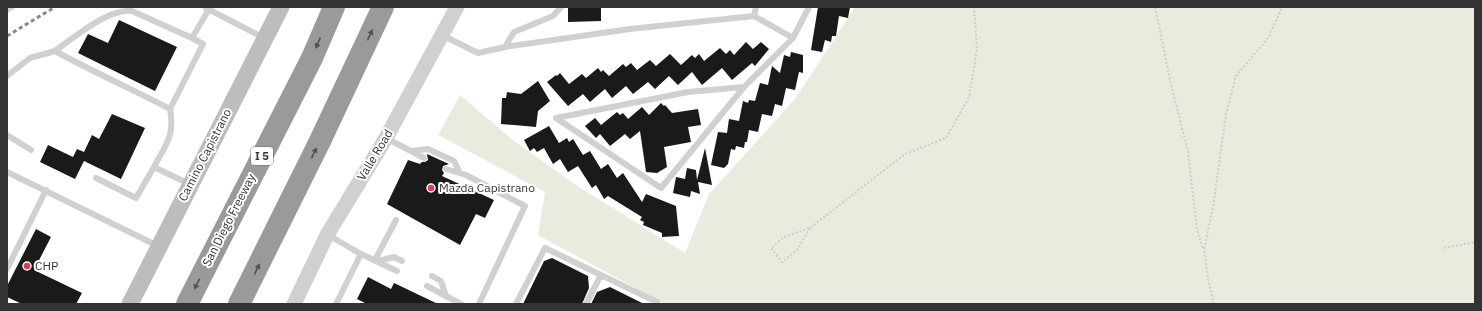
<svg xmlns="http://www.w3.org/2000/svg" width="1482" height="311" font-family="'IBM Plex Sans',sans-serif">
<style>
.green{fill:#e7ecdf}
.building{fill:#1a1a1a}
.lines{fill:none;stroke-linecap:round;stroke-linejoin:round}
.path{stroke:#cdcdcd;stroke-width:2;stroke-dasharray:2 2;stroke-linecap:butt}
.service{stroke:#d0d0d0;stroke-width:6}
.tertiary{stroke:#d0d0d0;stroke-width:15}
.secondary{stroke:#bdbdbd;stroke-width:17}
.motorway{stroke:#9a9a9a;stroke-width:22}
.rail{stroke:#888;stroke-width:3;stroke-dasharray:4 3;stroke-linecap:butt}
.oneway{fill:#525252}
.poi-dot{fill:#e73857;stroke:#fff;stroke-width:1.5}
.labels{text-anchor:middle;stroke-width:4;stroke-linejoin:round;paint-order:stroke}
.shield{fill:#fff;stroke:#707070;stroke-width:1}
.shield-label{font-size:11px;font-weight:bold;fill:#333}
.street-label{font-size:12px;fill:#333;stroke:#fff}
.poi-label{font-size:12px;fill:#333;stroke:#fff;text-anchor:start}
</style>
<rect width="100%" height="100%" fill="#fff"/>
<path class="green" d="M855 7H1475V304H665L538 235 545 192 438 135 460 95 514 141 576 185 685 253 709 194 795 99Z"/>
<path class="building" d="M568 7H601V21L568 22Z
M818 7H850L848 18 839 16 836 36H832L831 42 825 40 822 52 811 50Z
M119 20 177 47 155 91 78 53 88 34 108 43Z
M746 42 753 49 761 42 769 49 755 66 752 63 732 80 722 68 702 85 692 72 678 85 669 76 655 89 648 82 633 94 626 86 612 98 605 89 590 102 583 94 568 106 547 82 556 75 557 76 560 73 569 84 582 74 586 78 598 68 601 72 603 70 609 76 623 64 626 67 631 63 637 70 650 60 656 66 670 54 681 65 692 55 695 58 699 54 704 61 720 48 726 54 730 50 734 55Z
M791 52 803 55V73L799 72 795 90 786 88 782 106 775 104 772 116 762 114 758 132 749 130 747 142H745L744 148 736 146 735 150 731 149 728 164 724 168 711 165 718 132 727 133 729 119 739 121 743 101 748 103 749 100 755 101 760 83 768 85 772 66 780 73 784 55 790 57Z
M538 81 550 101 538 111 536 127 501 124 502 98H506L507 92 521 94Z
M661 103 664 106 665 105 672 113 698 109 701 125 688 127 691 142 664 147 667 167 657 173 646 172 640 131 630 139 625 134 610 146 600 134 596 138 585 126 595 118 601 125 617 112 620 115 623 113 628 119 642 107 649 115Z
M112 114 145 128 121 179 84 161 75 179 40 162 48 145 73 157 77 149 84 152 92 135 99 139Z
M549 126 559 143 567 138 569 142 573 139 583 155 590 151 601 169 608 164 617 178 623 173 642 202 646 194 676 206 679 236 662 237V233L643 225 644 222 640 220 642 217 608 196 604 199 596 185 592 188 578 166 568 172 560 159 553 164 544 148 537 152 534 148 530 151 524 140Z
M705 148 712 185 698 182 700 194 691 191 690 197 673 193 676 177 685 179 687 168 696 170 697 180Z
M427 154 449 164 443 166 442 170 444 173 442 176 494 200 485 218 476 214 460 245 387 204 408 160 420 164 422 162H425L428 160Z
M36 229 51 237 34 270 82 293 76 304H22L7 297V286Z
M552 258 588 276 589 288 582 304H523L544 261Z
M368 277 391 289 394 283 438 304H367L357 299Z
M610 287 644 304H591L597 292Z"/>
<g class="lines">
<path class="path" d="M1155 7 1170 80 1188 152 1197 229 1203 249
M810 228 797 250 782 262 771 248 784 237 810 228 905 154 946 138 969 97 977 50 974 7
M1444 248 1475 242
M1214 304 1208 279 1204 249 1213 207 1226 114 1236 76 1269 37 1282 7"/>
<path class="service" d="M206 8 264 38
M7 10 12 7
M754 16 793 38
M442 35 478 53 505 47 630 29 754 16 756 7
M192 38 132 11C109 8 74 37 55 51 93 72 132 89 170 109L203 44 192 38 209 9
M505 47 514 32 553 16 561 7
M7 76 30 58 55 51
M744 87 661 188 556 118 688 92Z
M744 87 793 38 809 7
M170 109C175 136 166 144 154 167L189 184
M7 135 31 150
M386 138 424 158
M412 151 428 149 454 161 460 173
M446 169 466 175 525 206 479 304
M7 172 158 246
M96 178 136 198 154 167
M328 235 361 254 336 304
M361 254 397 271
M375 260 396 220
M378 261 394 257 402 261
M7 269 46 190
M432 276 441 281 446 296
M427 286 461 304
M516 304 545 248 657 302 656 304
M586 304 601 275"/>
<path class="tertiary" d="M294 304 327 235 386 138 457 7"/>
<path class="secondary" d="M130 304 281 7"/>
<path class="motorway" d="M187 304 312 58 334 7
M239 304 320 141 383 7"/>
<path class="rail" d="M7 36 55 7"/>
</g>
<defs><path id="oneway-solid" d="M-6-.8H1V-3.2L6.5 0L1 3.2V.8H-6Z"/></defs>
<g class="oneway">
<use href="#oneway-solid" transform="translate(370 35) rotate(-65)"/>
<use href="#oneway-solid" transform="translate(318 43) rotate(114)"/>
<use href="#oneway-solid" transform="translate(314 153) rotate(-64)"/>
<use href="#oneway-solid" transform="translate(257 269) rotate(-64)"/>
<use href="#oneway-solid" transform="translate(197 284) rotate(117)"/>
</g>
<g class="poi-dot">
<circle cx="431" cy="188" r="4"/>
<circle cx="27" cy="266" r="4"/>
</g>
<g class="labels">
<rect class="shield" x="251" y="147" width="22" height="18" rx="3"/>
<g class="shield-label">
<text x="262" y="160">I 5</text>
</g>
<g class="street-label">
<text transform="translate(205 155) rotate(-63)" y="4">Camino Capistrano</text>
<text transform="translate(375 155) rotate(-59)" y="4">Valle Road</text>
<text transform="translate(229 220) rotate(-63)" y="4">San Diego Freeway</text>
</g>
<g class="poi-label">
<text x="439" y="192">Mazda Capistrano</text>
<text x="35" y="270">CHP</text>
</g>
</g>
<rect width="1482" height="311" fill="none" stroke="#333333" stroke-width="16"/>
</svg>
